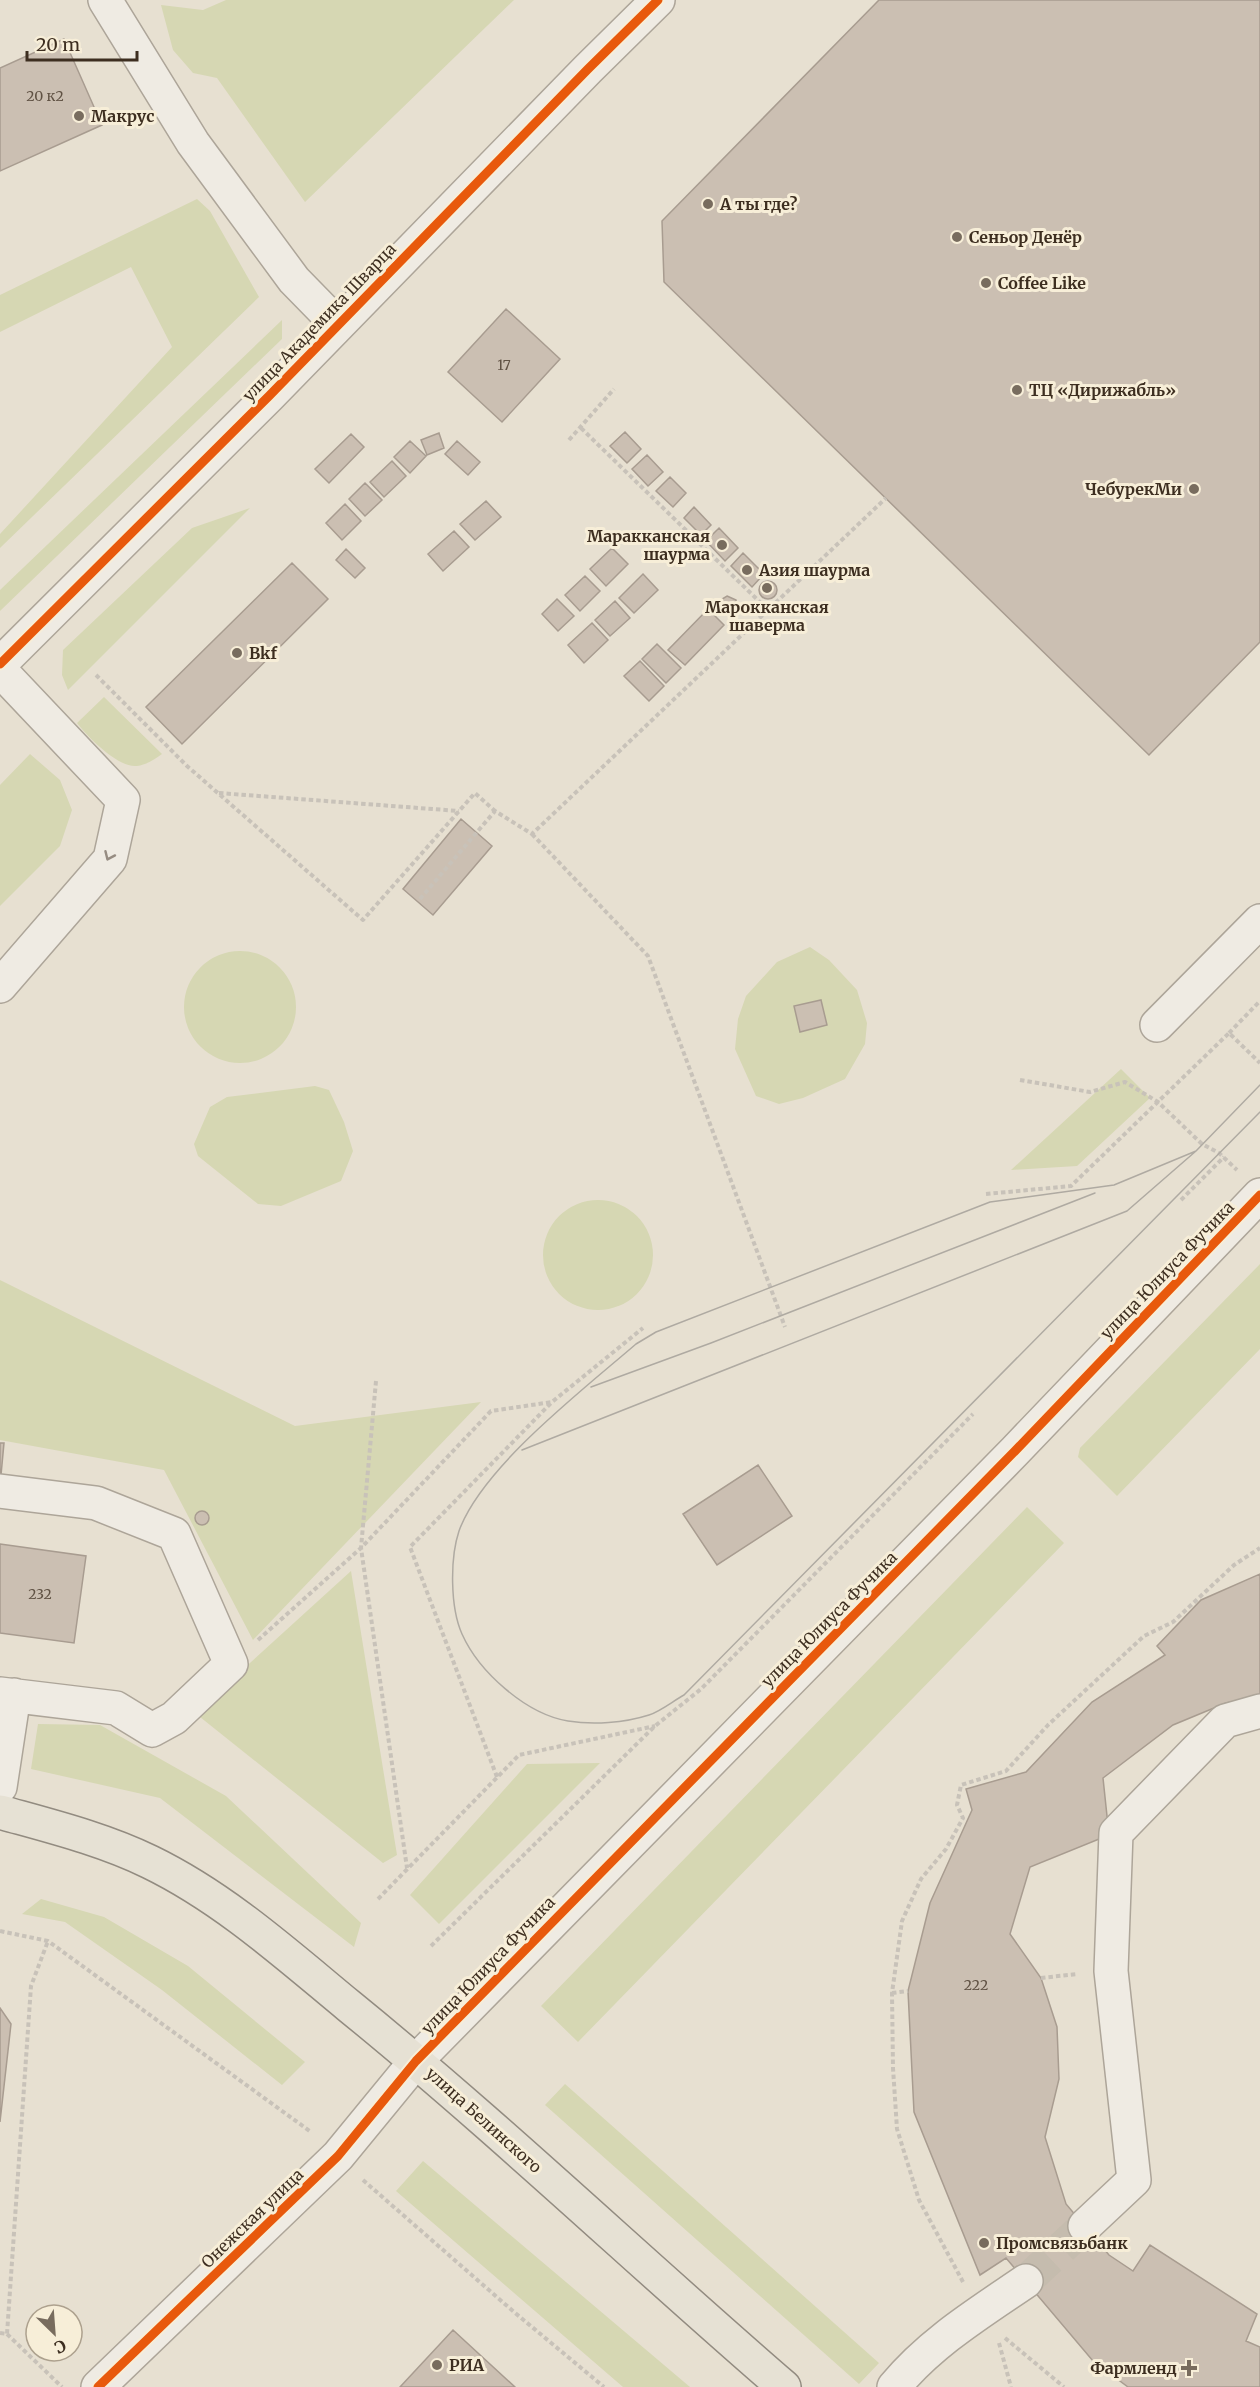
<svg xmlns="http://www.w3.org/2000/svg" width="1260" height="2387" font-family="Merriweather,serif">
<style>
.green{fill:#d6d7b3}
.building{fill:#cbbfb2;stroke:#a89c90;stroke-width:1.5}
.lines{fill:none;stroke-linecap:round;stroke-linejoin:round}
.minor-tunnel{stroke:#c5bcae;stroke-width:33;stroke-dasharray:33 16;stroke-linecap:butt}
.minor-casing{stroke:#ada599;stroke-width:36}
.major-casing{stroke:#928b80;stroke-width:36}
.path{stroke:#c8c2b9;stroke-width:4;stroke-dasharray:4.5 3;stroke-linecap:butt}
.minor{stroke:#efebe3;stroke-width:33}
.major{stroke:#e6e1d4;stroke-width:33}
.tram{stroke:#afaaa2;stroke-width:1.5}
.cycleway-casing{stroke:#f7eed8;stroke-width:13}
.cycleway{stroke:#e8590c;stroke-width:9}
.oneway{stroke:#968c82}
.poi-dot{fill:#786c5e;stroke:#f7eed8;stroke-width:2}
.labels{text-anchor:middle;stroke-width:6;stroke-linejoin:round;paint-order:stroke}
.number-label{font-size:14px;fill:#605244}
.poi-label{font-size:16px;font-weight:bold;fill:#3d2e20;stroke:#f7eed8;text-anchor:start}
.street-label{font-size:16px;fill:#3d2e20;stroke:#f7eed8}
</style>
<rect width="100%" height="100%" fill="#e7e0d1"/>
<path class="green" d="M226 0H514L305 202 217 78 193 73 173 50 161 5 203 10Z
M197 199 210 211 259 297 0 548V534L172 347 131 267 0 332V295Z
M282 320V339L0 611V590Z
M250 508 68 690 62 675 63 650 192 528Z
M104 697 162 754C155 759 146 765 137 766 118 768 88 737 77 723Z
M30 754 60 780 72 810 60 846 0 906V785Z
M810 947 829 960 857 990 867 1023 865 1044 845 1079 803 1098 779 1104 756 1096 735 1049 738 1019 746 996 777 962Z
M184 1007a56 56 0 1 1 112 0a56 56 0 1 1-112 0Z
M1121 1069 1150 1098 1077 1166 1011 1170Z
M315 1086 329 1090 344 1122 353 1151 341 1181 281 1206 258 1204 198 1156 194 1144 210 1107 227 1097Z
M543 1255a55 55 0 1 1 110 0a55 55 0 1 1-110 0Z
M1260 1264V1349L1117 1496 1078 1457 1080 1448Z
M0 1280 295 1426 481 1402 253 1640 164 1470 0 1440Z
M1027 1507 1064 1543 578 2042 541 2006Z
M351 1571 397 1855 383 1863 195 1713Z
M38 1724 100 1725 226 1796 361 1923 354 1947 160 1798 31 1769Z
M600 1763 439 1924 410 1895 527 1764Z
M41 1899 104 1917 188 1966 305 2062 282 2085 162 1990 65 1922 22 1914Z
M565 2084 879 2363 859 2384 545 2105Z
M423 2161 690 2387H623L396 2191Z"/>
<path class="building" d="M879 0H1260V642L1149 755 664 282 662 221Z
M64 39 102 125 0 171V68Z
M506 309 560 359 502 422 448 372Z
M625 432 641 449 627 463 610 446Z
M439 433 444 448 427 455 421 440Z
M351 434 364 447 329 483 315 469Z
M410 441 426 456 410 473 394 457Z
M457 441 480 462 468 475 445 454Z
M647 455 663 472 648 486 632 469Z
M392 461 406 476 384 497 370 482Z
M670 477 686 493 673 507 656 491Z
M365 483 382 500 365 516 349 499Z
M486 501 501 517 475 540 460 524Z
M345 504 361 521 342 540 326 523Z
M694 507 711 525 701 535 684 518Z
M719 528 738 548 725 561 706 541Z
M454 531 469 547 443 571 428 554Z
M612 548 628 564 606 586 590 569Z
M346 549 365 568 355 578 336 560Z
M743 553 764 574 752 587 731 566Z
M292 563 328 599 182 744 146 707Z
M643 574 658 590 634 613 619 598Z
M585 576 600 591 580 611 565 595Z
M759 590a9 9 0 1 1 18 0a9 9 0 1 1-18 0Z
M727 596 736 600V609L729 615 720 611 719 601Z
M557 599 574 616 558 631 542 614Z
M615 601 630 618 610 636 595 620Z
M708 609 724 625 685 665 668 650Z
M592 623 608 640 584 663 568 645Z
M657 644 681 668 666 683 642 659Z
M640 661 664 686 649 701 624 676Z
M461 819 492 846 433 915 403 889Z
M821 1000 827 1025 800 1032 794 1006Z
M0 1443H4L1 1475H0Z
M758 1465 792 1516 717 1565 683 1514Z
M195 1518a7 7 0 1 1 14 0a7 7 0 1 1-14 0Z
M0 1544 86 1556 74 1643 0 1633Z
M1260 1574V1697L1226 1703 1173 1725 1103 1778 1109 1835 1030 1867 1010 1934 1041 1978 1057 2027 1059 2079 1045 2137 1066 2204 1109 2255 1133 2271 1150 2245 1257 2314 1246 2341 1260 2347V2387H1128L1093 2361 1006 2258 980 2275 914 2112 908 1991 930 1903 972 1810 966 1789 1026 1772 1092 1702 1165 1655 1157 1646 1201 1600Z
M0 2008 11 2024 0 2122Z
M453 2330 515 2387H400Z"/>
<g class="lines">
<path class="minor-tunnel" d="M1026 2281 1085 2226"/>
<g class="minor-casing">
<path id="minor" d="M105 0 193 143 294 280 338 325
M0 664 269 396 588 69 658 0
M0 670 123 800 110 859 0 986
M1157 1025 1260 921
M0 1491 96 1503 174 1534 231 1664 174 1718 152 1730 116 1708 0 1694
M0 1787 14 1695
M1085 2226 1134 2180 1111 1971 1116 1833 1225 1721 1260 1711
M98 2387 338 2156 416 2061 1015 1451 1260 1195
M894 2387C930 2343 979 2313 1026 2281"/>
</g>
<g class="major-casing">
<path id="major" d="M0 1812C50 1826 103 1839 150 1862 224 1898 286 1954 349 2006 499 2128 638 2261 784 2387"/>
</g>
<path class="path" d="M581 428 768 610
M569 440 614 389
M96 675 187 766 363 920 475 793 495 811
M219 793 459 811
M532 834 648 956 785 1327
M420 899 495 811 532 834 886 498
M1229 1033 1260 1001
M1020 1080 1090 1092 1125 1082 1158 1102 1202 1144 1219 1153 1237 1170
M986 1194 1071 1186 1229 1033 1260 1063
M1181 1200 1224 1157
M376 1381 361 1548 407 1868
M258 1640 361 1548 491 1411 552 1402 643 1328
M497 1777 410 1547 552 1402
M378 1899 519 1755 655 1726
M0 1931 48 1941 311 2132
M431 1946 655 1726 701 1689 973 1414
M1041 1978 1077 1974
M892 1993 908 1991
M363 2180 514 2312 604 2387
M963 2282 919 2200 897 2129 893 2068 892 1993 902 1921 921 1879 946 1849 963 1818 957 1805 961 1785 1006 1771 1048 1725 1144 1636 1173 1622 1234 1565 1260 1548
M0 2333 7 2334 31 1986 48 1941
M7 2334 62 2387
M1005 2338 1064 2387
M999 2343 1011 2387"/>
<use href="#minor" class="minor"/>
<use href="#major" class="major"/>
<path class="tram" d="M1196 1151 1114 1185 990 1202 656 1332 636 1344C584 1389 482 1467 459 1531 450 1558 450 1607 462 1634 479 1672 526 1714 568 1721 593 1725 624 1723 649 1715 661 1711 673 1701 684 1695L1260 1112
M591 1387 711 1343 1095 1193
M522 1450 1127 1211 1196 1151 1260 1085"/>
<g class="cycleway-casing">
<path id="cycleway" d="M0 664 269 396 588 69 658 0
M98 2387 338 2156 416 2061 1015 1451 1260 1195"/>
</g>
<use href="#cycleway" class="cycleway"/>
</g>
<defs><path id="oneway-chevron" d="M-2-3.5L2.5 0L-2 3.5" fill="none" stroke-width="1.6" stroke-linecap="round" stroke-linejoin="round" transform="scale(1.5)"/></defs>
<use class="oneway" href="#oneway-chevron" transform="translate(109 856) rotate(114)"/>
<g class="poi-dot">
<circle cx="79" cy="116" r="6"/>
<circle cx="708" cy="204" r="6"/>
<circle cx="957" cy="237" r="6"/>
<circle cx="986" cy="283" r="6"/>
<circle cx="1017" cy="390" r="6"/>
<circle cx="1194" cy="489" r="6"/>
<circle cx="722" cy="545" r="6"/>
<circle cx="747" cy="570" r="6"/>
<circle cx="767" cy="588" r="6"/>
<circle cx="237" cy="653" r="6"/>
<circle cx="984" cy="2243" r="6"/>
<circle cx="437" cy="2365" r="6"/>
<path d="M1186 2359h6v6h6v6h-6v6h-6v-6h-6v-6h6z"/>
</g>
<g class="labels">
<g class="number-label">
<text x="45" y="101">20 к2</text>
<text x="504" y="370">17</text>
<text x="40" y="1599">232</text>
<text x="976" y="1990">222</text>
</g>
<g class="poi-label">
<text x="91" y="122">Макрус</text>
<text x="720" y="210">А ты где?</text>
<text x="969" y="243">Сеньор Денёр</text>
<text x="998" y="289">Coffee Like</text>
<text x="1029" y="396">ТЦ «Дирижабль»</text>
<text x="1182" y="495" text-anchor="end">ЧебурекМи</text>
<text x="710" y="542" text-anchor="end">Маракканская<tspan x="710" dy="18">шаурма</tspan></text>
<text x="759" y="576">Азия шаурма</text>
<text x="767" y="613" text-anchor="middle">Марокканская<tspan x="767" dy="18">шаверма</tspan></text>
<text x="249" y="659">Bkf</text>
<text x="996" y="2249">Промсвязьбанк</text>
<text x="449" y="2371">РИА</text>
<text x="1177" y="2374" text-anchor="end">Фармленд</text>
</g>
<g class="street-label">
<text transform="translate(319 322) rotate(-46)" y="6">улица Академика Шварца</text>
<text transform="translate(1167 1270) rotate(-46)" y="6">улица Юлиуса Фучика</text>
<text transform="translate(829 1619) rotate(-45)" y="6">улица Юлиуса Фучика</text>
<text transform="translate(488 1965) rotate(-46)" y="6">улица Юлиуса Фучика</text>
<text transform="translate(484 2120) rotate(42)" y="6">улица Белинского</text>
<text transform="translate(252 2218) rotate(-44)" y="6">Онежская улица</text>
</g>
</g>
<g transform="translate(54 2333) rotate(155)"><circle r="28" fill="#f7eed8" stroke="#ada18e" stroke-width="1.5"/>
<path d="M0-4.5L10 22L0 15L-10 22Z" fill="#786c5e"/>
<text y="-9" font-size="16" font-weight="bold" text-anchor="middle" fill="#3d2e20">С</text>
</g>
<path d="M27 51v9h110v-9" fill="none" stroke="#3d2e20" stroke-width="3"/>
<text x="36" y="51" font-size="18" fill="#3d2e20" stroke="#f7eed8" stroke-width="4.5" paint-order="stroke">20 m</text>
</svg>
